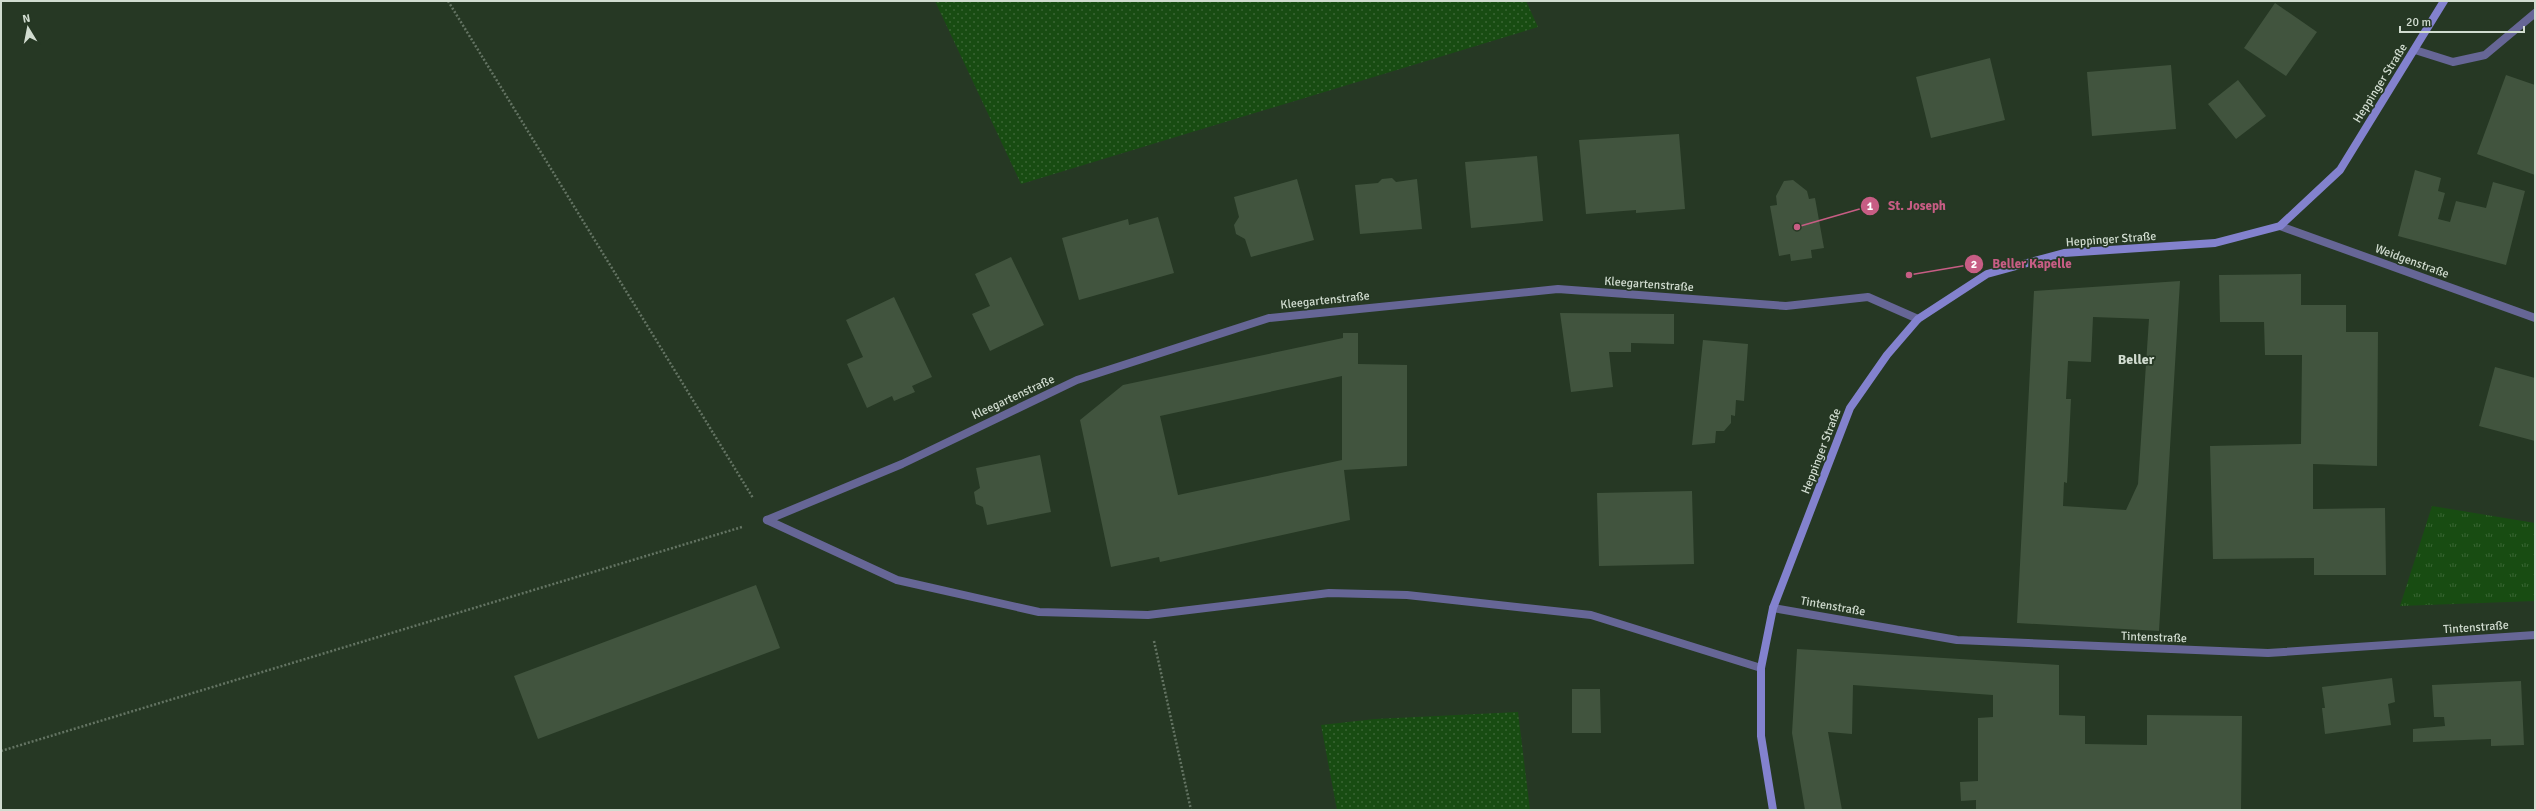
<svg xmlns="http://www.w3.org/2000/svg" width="2536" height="811" font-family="Signika,sans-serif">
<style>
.grass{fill:url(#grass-dots)}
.park{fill:url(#park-tufts)}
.building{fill:#41543e;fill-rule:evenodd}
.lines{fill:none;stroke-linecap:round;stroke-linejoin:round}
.path{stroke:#647463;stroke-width:2.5;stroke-dasharray:2 2;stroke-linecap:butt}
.lane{stroke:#666696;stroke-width:8}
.street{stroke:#666696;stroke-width:8}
.secondary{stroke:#8382ce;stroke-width:8}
.labels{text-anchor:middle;stroke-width:3.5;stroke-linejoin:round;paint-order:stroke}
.street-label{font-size:12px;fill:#d1dcd0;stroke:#263824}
.quarter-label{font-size:14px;font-weight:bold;fill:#d1dcd0;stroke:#263824}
.leader{fill:none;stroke:#c75d84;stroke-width:1.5}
.callout-dot{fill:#c75d84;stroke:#263824;stroke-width:1.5}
.mark-label{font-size:12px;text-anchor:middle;font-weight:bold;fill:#fff}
.callout-label{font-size:13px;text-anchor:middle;font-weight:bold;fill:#c75d84;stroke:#263824;stroke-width:3.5;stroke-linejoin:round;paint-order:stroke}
</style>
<defs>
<pattern id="grass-dots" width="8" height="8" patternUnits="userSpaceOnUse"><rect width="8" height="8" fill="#184c12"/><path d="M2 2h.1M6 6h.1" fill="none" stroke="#396533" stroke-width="1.8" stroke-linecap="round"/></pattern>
<pattern id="park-tufts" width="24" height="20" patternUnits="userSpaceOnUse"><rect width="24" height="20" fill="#184c12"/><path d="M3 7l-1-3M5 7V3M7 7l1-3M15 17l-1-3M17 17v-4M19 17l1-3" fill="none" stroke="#396533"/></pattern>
</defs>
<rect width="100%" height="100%" fill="#263824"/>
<path class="grass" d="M935 1H1526L1538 27 1021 184Z
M1518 712 1530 810H1337L1321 725 1375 719Z"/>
<path class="park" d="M2432 506 2535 523V601L2400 606Z"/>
<path class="building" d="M2275 3 2317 32 2286 76 2244 48Z
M1990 58 2005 120 1931 138 1916 77Z
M2171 65 2176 129 2092 136 2087 72Z
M2506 75 2535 85V175L2477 154Z
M2238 80 2266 116 2236 139 2208 104Z
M1679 134 1685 209 1636 213V210L1586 214 1579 140Z
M1537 156 1543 221 1471 228 1465 162Z
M2415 170 2441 178 2438 191 2445 193 2438 219 2450 222 2456 201 2486 208 2493 182 2525 191 2506 265 2398 236Z
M1392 178 1396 182 1417 179 1422 229 1360 234 1355 185 1378 183 1382 179Z
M1297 179 1314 240 1251 257 1245 239 1236 234 1234 225 1239 217 1234 197Z
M1793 180 1807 191 1809 199 1815 198 1824 248 1811 250 1812 258 1791 261 1790 254 1779 256 1770 206 1777 205 1776 196 1784 181Z
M1158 217 1174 273 1079 300 1062 238 1128 219 1129 225Z
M1011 257 1044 325 990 351 972 314 990 306 975 274Z
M2301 274V305H2346V332H2378L2377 466 2313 464V509L2385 508 2386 575H2314V558L2213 559 2210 446 2301 444 2302 355H2265L2264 322H2220L2219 275Z
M2180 281 2159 631 2017 623 2034 291ZM2093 317 2149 319 2138 484 2126 510 2063 506 2064 482 2067 483 2071 399H2066L2068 361 2091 362Z
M894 297 932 377 912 386 915 392 894 401 892 396 867 408 847 364 863 357 846 320Z
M1560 313 1674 314V344L1631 343V352H1609L1613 387 1571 392Z
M1343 333H1358V364L1407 365V466L1344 470 1350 520 1160 562 1159 557 1111 567 1080 420 1123 385 1343 338ZM1342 376V460L1178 495 1160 416Z
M1703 340 1748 344 1744 401 1736 400 1735 416 1731 415V423L1724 431H1716L1715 443 1692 445Z
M2495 367 2535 378V441L2479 426Z
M1040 455 1051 512 987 525 983 507 976 504 974 492 980 488 976 468Z
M1692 491 1694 564 1599 566 1597 493Z
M756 585 780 648 538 739 514 676Z
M1797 649 2059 665V715L2085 716V744L2147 745V715L2242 716 2241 810H1976V800L1961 801 1960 782 1978 781V718L1993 717V695L1853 685 1852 734 1828 732 1842 810H1805L1792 733Z
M2392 678 2395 702 2388 704 2391 725 2325 734 2322 708H2325L2322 687Z
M2521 681 2524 745 2491 746V739L2413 742V729L2445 726 2444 717H2434L2432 685Z
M1572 689H1600L1601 733H1572Z"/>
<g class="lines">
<path class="path" d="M448 1 753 498
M1154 641 1191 810
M1 751 742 527"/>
<path class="lane" d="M767 520 897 580 1039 612 1148 615 1329 593 1407 595 1591 615 1761 668"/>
<path class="street" d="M2415 50 2453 62 2485 55 2535 13
M2280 226 2535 318
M767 520 902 464 1077 380 1269 318 1558 289 1786 306 1868 297 1918 319
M1773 608 1957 640 2268 653 2535 635"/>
<path class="secondary" d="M1773 810 1761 736V668L1773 608 1850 408 1887 355 1918 319 1987 274 2064 253 2215 243 2280 226 2340 170 2444 1"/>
</g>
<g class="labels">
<g class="street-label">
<text transform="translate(2380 83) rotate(-58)" y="4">Heppinger Straße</text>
<text transform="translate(2111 239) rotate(-4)" y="4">Heppinger Straße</text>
<text transform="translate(2412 261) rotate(20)" y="4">Weidgenstraße</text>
<text transform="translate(1649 284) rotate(4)" y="4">Kleegartenstraße</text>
<text transform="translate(1325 300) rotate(-6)" y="4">Kleegartenstraße</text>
<text transform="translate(1013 397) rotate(-25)" y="4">Kleegartenstraße</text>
<text transform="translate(1821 451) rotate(-69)" y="4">Heppinger Straße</text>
<text transform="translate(1833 606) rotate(10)" y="4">Tintenstraße</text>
<text transform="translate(2476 627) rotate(-4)" y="4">Tintenstraße</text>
<text transform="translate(2154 637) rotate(2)" y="4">Tintenstraße</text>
</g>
<g class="quarter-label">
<text x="2136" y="364">Beller</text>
</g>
</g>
<path class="leader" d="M1797 227L1870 206M1909 275L1974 264"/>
<g class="callout-dot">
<circle cx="1797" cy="227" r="4"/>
<circle cx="1909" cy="275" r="4"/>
<circle cx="1870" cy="206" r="10"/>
<circle cx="1974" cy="264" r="10"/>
</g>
<g class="mark-label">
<text x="1870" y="210">1</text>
<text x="1974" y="268">2</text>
</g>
<g class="callout-label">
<text x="1917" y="210">St. Joseph</text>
<text x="2032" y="268">Beller Kapelle</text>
</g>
<rect width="2536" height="811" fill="none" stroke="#d1dcd0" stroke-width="4"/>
<g transform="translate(28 28) rotate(350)" stroke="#263824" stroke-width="3" paint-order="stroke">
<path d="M0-3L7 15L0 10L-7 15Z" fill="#d1dcd0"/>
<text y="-6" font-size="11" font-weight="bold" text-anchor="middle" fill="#d1dcd0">N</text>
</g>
<path d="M2400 26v6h124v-6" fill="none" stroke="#d1dcd0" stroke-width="2"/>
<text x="2406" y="26" font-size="12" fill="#d1dcd0" stroke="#263824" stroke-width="3" paint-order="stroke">20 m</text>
</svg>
